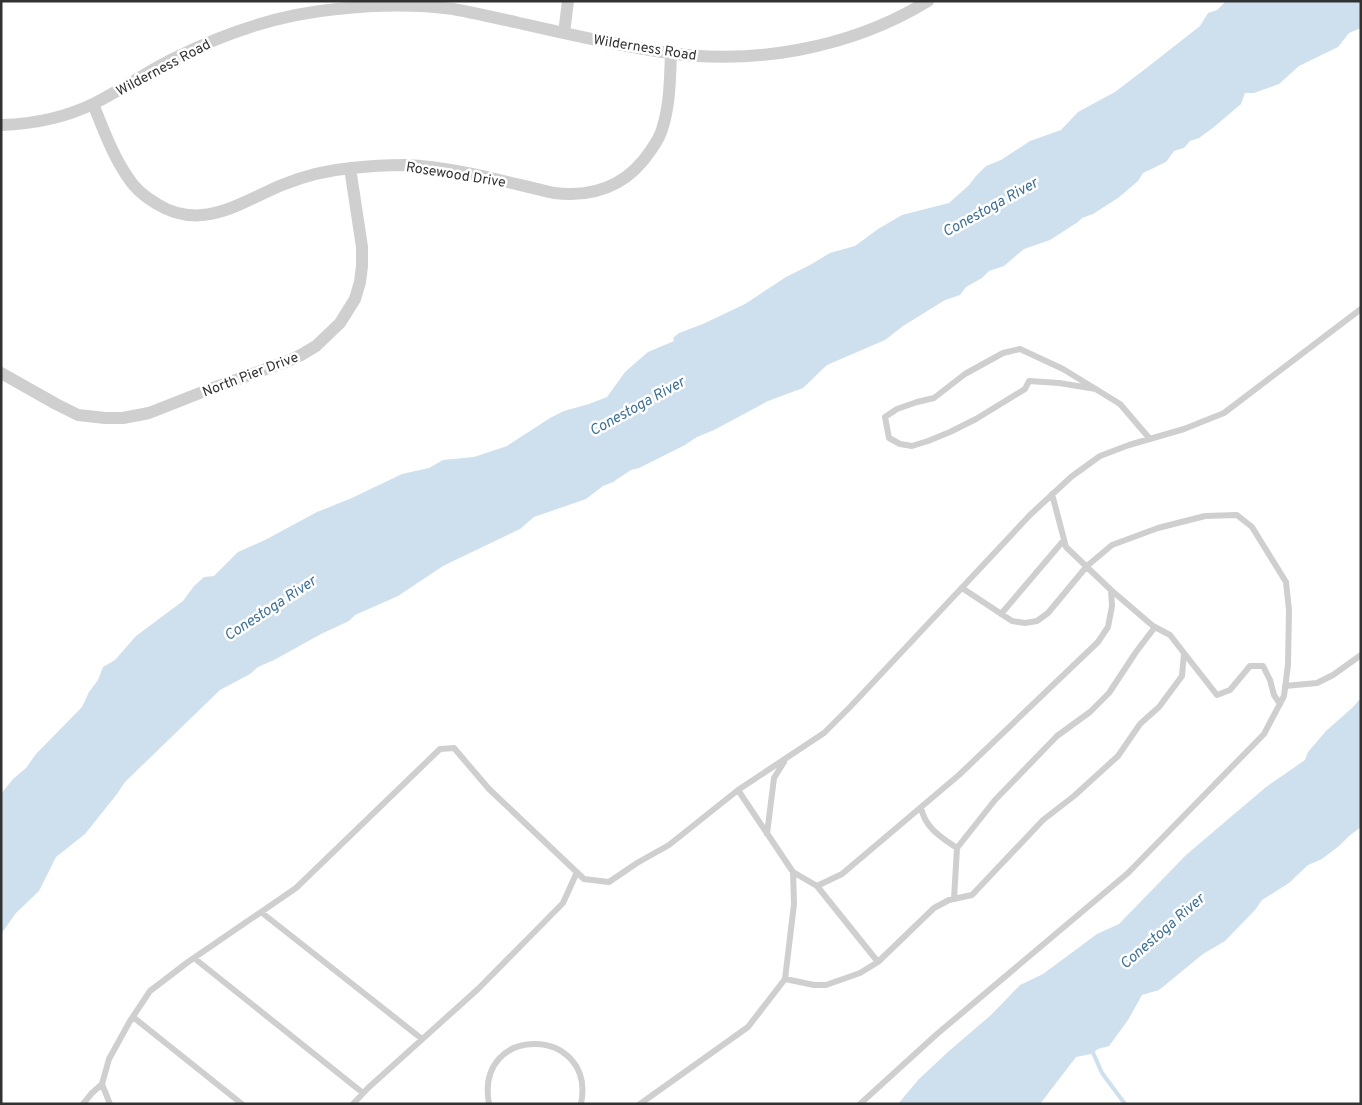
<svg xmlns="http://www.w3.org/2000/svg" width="1362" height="1105" font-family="Overpass,sans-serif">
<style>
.water{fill:#cee0ed}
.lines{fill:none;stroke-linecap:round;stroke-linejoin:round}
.stream{stroke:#cee0ed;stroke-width:4}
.lane{stroke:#cfcfcf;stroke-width:6}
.street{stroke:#cfcfcf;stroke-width:12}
.labels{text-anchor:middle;stroke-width:5;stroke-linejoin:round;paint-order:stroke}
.street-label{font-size:14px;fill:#323232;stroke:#fff}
.water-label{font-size:15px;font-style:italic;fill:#3f7095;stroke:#fff}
</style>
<rect width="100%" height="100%" fill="#fff"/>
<path class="water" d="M1226 1H1361V28L1349 33 1338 47 1299 66 1279 84 1254 93H1245L1241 104 1214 127 1199 138 1190 141 1184 148 1174 151 1166 162 1143 173 1138 181 1118 198 1093 214 1082 218 1078 222 1050 240 1024 249 1004 266 989 271 982 278 966 287 960 295 945 300 903 326 885 340 827 365 803 388 768 401 714 430 697 437 685 445 639 468 631 470 613 482 603 486 586 499 534 517 520 529 443 566 398 596 355 615 349 621 321 634 274 660 258 667 250 674 220 690 125 782 117 794 85 834 56 857 39 891 16 913 1 934V794L13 779 26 768 36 754 82 707 89 692 98 680 103 667 115 660 136 636 183 601 194 586 204 577 214 576 238 552 265 540 317 512 352 498 402 474 429 468 443 460 474 457 507 446 550 418 564 411 589 404 607 397 625 372 648 352 674 341 673 338 679 333 703 324 745 304 786 277 810 265 830 253 855 246 878 229 902 215 949 203 969 185 976 176 986 166 1001 160 1030 141 1061 130 1078 112 1115 92 1149 66 1200 26 1208 13 1217 10Z
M1361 698V827L1349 836 1339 846 1322 859 1308 865 1289 883 1262 900 1255 910 1225 941 1203 954 1159 990 1142 995 1128 1020 1109 1046 1098 1049 1091 1054 1076 1057 1040 1104H898L919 1079 949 1051 991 1015 1020 985 1043 974 1097 934 1119 924 1186 855 1266 787 1305 760 1308 752 1326 731 1352 708Z"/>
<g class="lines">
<path class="stream" d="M1091 1048 1102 1073 1125 1104"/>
<path class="lane" d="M1096 389 1059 383 1029 381 1025 389 976 419 950 432 928 441 912 446 900 444 889 438 885 417 897 409 917 402 934 398 965 374 1003 353 1020 349 1063 369 1120 404 1150 439
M1001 614 1064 540
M1184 653 1217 695 1230 690 1250 666H1263L1270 680 1274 695 1280 704
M1285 686 1317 683 1333 675 1361 655
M738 790 793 872 817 886 878 962
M921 807C924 827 942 838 957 848
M767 834 774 778 784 762
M817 886 842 874 959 775 1098 642 1108 627 1112 606 1111 590
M954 899 957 848 995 800 1057 736 1090 712 1109 693 1136 652 1155 627
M261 912 422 1039
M194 958 363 1093
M785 979 814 985H826L860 973 878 962 934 908 949 900 972 895 1043 820 1074 796 1118 756 1140 724 1159 707 1182 676 1184 653 1170 635 1153 626 1111 590 1066 547 1052 494
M133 1017 242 1104
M102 1084 110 1104
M83 1104 92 1093 102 1084 109 1059 130 1021 150 991 188 962 296 888 440 749 454 748 489 789 584 879 609 882 637 863 669 845 738 790 824 733 850 707 1030 515 1071 477 1100 456 1129 445 1184 429 1224 413 1361 309
M353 1104 368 1088 478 989 563 903 577 872
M489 1104C474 1022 597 1026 581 1104
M640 1104 748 1027 785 979 794 904 793 872
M860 1104 937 1034 1128 873 1264 734 1284 696 1288 665 1289 610 1286 582 1252 527 1237 515 1205 516 1158 528 1112 545 1087 566 1048 613 1037 621 1025 623 1012 621 962 588"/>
<path class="street" d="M564 33 568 1
M93 104C103 128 112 154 127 176 134 188 145 197 157 204 202 232 241 202 282 185 304 176 328 170 352 168 369 166 387 165 405 165 455 167 505 182 554 193 595 198 628 185 651 150 656 143 661 135 663 126 670 103 670 78 671 53
M1 125C33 124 67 117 95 103 123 89 148 71 175 58 225 33 281 14 337 9 375 5 415 4 453 9 475 13 497 18 519 23 567 34 614 45 662 52 751 66 850 49 928 1
M1 373 56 404 78 415 105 418H123L149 413 205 391 288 361 301 355 316 346 340 323 355 299 360 282 362 266V247L350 168"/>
</g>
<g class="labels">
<g class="street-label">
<text transform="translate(645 47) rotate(9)" y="5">Wilderness Road</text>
<text transform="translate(163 67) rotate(-28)" y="5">Wilderness Road</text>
<text transform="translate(456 174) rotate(9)" y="5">Rosewood Drive</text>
<text transform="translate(250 374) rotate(-21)" y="5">North Pier Drive</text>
</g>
<g class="water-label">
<text transform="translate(990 207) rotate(-29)" y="5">Conestoga River</text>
<text transform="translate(637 406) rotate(-29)" y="5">Conestoga River</text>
<text transform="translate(270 608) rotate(-33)" y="5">Conestoga River</text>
<text transform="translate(1162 931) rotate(-41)" y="5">Conestoga River</text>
</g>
</g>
<rect width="1362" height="1105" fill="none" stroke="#323232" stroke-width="5"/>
</svg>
